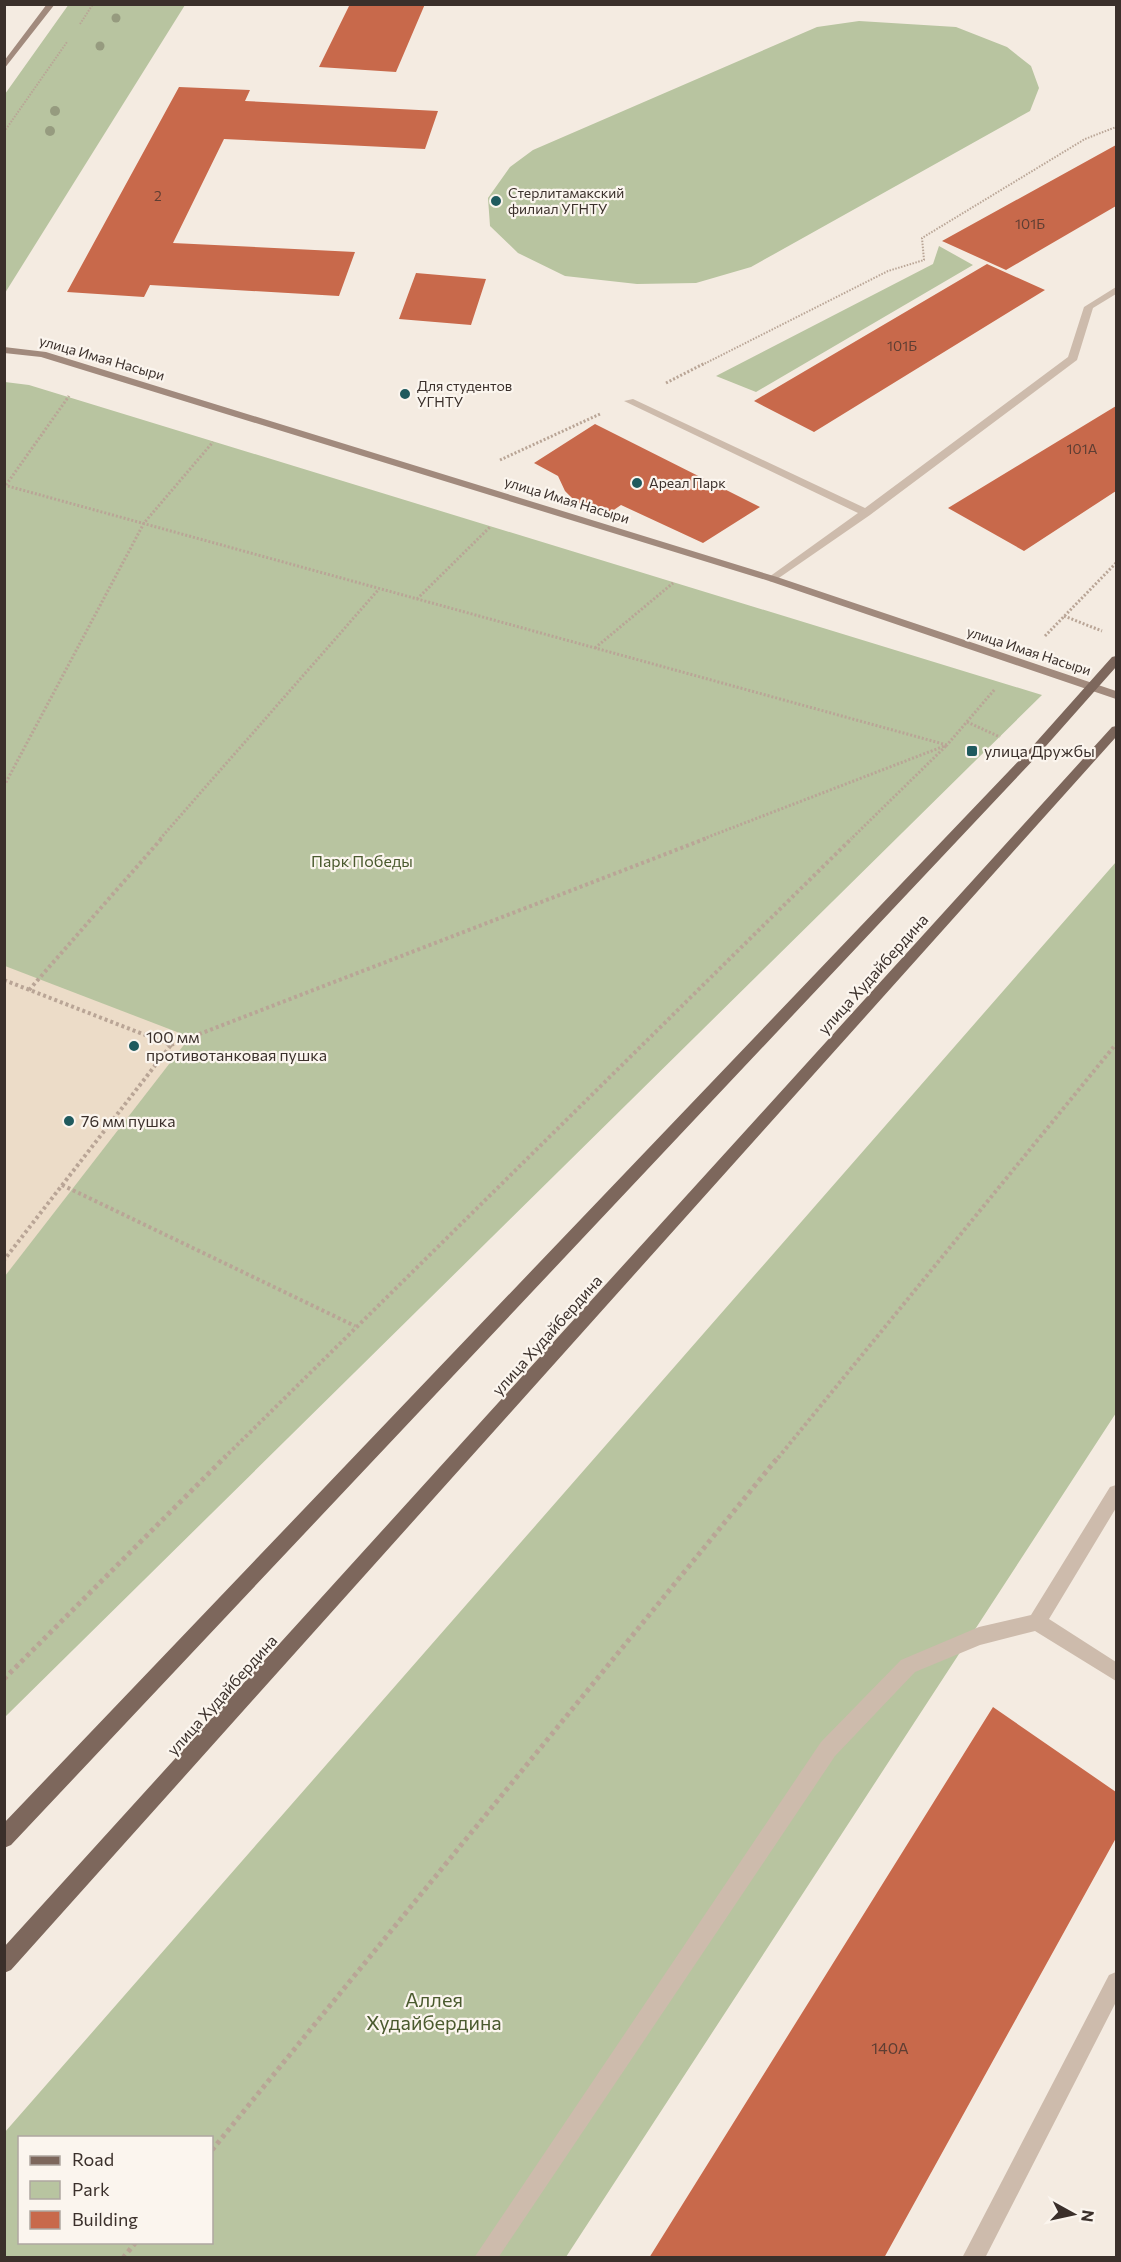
<svg xmlns="http://www.w3.org/2000/svg" width="1121" height="2262" font-family="Commissioner,sans-serif">
<style>
.green{fill:#b8c4a0;fill-rule:evenodd}
.plaza{fill:#ecdcc8}
.building{fill:#c8694b}
.lines{fill:none;stroke-linecap:round;stroke-linejoin:round}
.path-far3{stroke:#b9a596;stroke-width:2;stroke-dasharray:1.5 1.5;stroke-linecap:butt}
.path-far2{stroke:#b9a596;stroke-width:3;stroke-dasharray:2 2;stroke-linecap:butt}
.path-far1{stroke:#b9a596;stroke-width:4;stroke-dasharray:3 3;stroke-linecap:butt}
.path{stroke:#b9a596;stroke-width:5;stroke-dasharray:4 4;stroke-linecap:butt}
.lane{fill:#cdbbac;fill-rule:evenodd}
.secondary{fill:#a18a7d;fill-rule:evenodd}
.primary{fill:#7d675c;fill-rule:evenodd}
.tree{fill:#969b7f}
.poi-dot{fill:#1f5a5e;stroke:#fbf5ee;stroke-width:2}
.labels{text-anchor:middle;stroke-width:4.5;stroke-linejoin:round;paint-order:stroke}
.far-poi-label{font-size:14px;fill:#3b302b;stroke:#fbf5ee;text-anchor:start}
.number-label{font-size:14px;fill:#5e3e33}
.far-street-label{font-size:14px;fill:#3b302b;stroke:#fbf5ee}
.poi-label{font-size:16px;fill:#3b302b;stroke:#fbf5ee;text-anchor:start}
.park-label{font-size:16px;fill:#4a5a2e;stroke:#fbf5ee}
.street-label{font-size:16px;fill:#3b302b;stroke:#fbf5ee}
.near-number-label{font-size:16px;fill:#5e3e33}
.near-park-label{font-size:20px;fill:#4a5a2e;stroke:#fbf5ee}
</style>
<rect width="100%" height="100%" fill="#f4ebe1"/>
<path class="green" d="M69 4 185 5 5 293V94Z
M859 21 956 27 1007 47 1031 66 1039 88 1030 111 751 267 696 283 637 284 565 276 518 253 490 226 488 198 510 167 533 150 817 27Z
M939 246 973 265 756 392 716 376 933 264Z
M5 382 29 385 1042 695 5 1717Z
M1116 862V1413L566 2257 5 2258V2132ZM20 2138H212V2242H20Z"/>
<path class="plaza" d="M5 966 190 1037 5 1276Z"/>
<path class="building" d="M350 4H425L396 72 319 67Z
M179 87 250 90 245 101 438 111 425 149 224 139 173 243 355 252 339 296 150 285 144 297 67 292Z
M1116 145V206L1006 270 942 241Z
M987 264 1045 290 814 432 754 401Z
M416 273 486 279 471 325 399 319Z
M1116 406V491L1024 551 948 508Z
M595 424 760 507 703 543 621 505 605 516 575 501 565 491 558 476 534 463Z
M993 1707 1116 1792V1838L884 2258H649Z"/>
<g class="lines">
<path class="path-far3" d="M80 24 93 4
M4 132 67 42
M702 365 888 271 924 260 922 238 1085 139 1116 127"/>
<path class="path-far2" d="M666 383 705 363
M500 460 600 414
M4 485 947 745 851 839
M6 485 69 396
M417 599 491 526
M1064 616 1102 631
M1045 636 1116 563
M595 648 673 583
M967 722 1000 737
M4 786 144 523 213 442
M160 839 379 589
M703 839 947 745 995 689"/>
<path class="path-far1" d="M4 980 171 1045 4 1260
M29 990 162 838
M171 1045 707 838
M62 1185 355 1326
M224 1458 852 838
M778 1458 1116 1044"/>
<path class="path" d="M4 1679 226 1456
M212 2150 779 1456
M123 2258 136 2242"/>
<path class="lane" d="M1116 287V294L1093 308 1077 360 870 515 773 582 769 581V577L858 513 624 401 633 399 865 508 1068 357 1084 307Z
M1116 1485V1508L1049 1619 1116 1662V1681L1035 1631 980 1645 915 1672 835 1756 498 2258H474L821 1742 901 1660 979 1627 1031 1615 1110 1487Z
M1116 1972V2002L985 2258H962L1109 1975Z"/>
<path class="secondary" d="M47 4H55L4 69V61Z
M4 347 46 352 777 577 1116 691V699L769 581 41 357 4 353Z"/>
<path class="primary" d="M1116 656V667L1038 755 11 1845 4 1848V1823L1030 749 1112 657Z
M1116 726V737L11 1970 4 1973V1947L1112 727Z"/>
</g>
<g class="tree">
<circle cx="116" cy="18" r="4.5"/>
<circle cx="100" cy="46" r="4.5"/>
<circle cx="55" cy="111" r="5"/>
<circle cx="50" cy="131" r="5"/>
</g>
<g class="poi-dot">
<circle cx="496" cy="201" r="6"/>
<circle cx="405" cy="394" r="6"/>
<circle cx="637" cy="483" r="6"/>
<rect x="966" y="745" width="12" height="12" rx="3"/>
<circle cx="134" cy="1046" r="6"/>
<circle cx="69" cy="1121" r="6"/>
</g>
<g class="labels">
<g class="far-poi-label">
<text x="508" y="198">Стерлитамакский<tspan x="508" dy="16">филиал УГНТУ</tspan></text>
<text x="417" y="391">Для студентов<tspan x="417" dy="16">УГНТУ</tspan></text>
<text x="649" y="488">Ареал Парк</text>
</g>
<g class="number-label">
<text x="158" y="201">2</text>
<text x="1030" y="229">101Б</text>
<text x="902" y="351">101Б</text>
<text x="1082" y="454">101А</text>
</g>
<g class="far-street-label">
<text transform="translate(102 358) rotate(16)" y="5">улица Имая Насыри</text>
<text transform="translate(567 500) rotate(17)" y="5">улица Имая Насыри</text>
<text transform="translate(1029 651) rotate(18)" y="5">улица Имая Насыри</text>
</g>
<g class="poi-label">
<text x="984" y="757">улица Дружбы</text>
<text x="146" y="1043">100 мм<tspan x="146" dy="18">противотанковая пушка</tspan></text>
<text x="81" y="1127">76 мм пушка</text>
</g>
<g class="park-label">
<text x="362" y="867">Парк Победы</text>
</g>
<g class="street-label">
<text transform="translate(873 974) rotate(-48)" y="6">улица Худайбердина</text>
<text transform="translate(547 1335) rotate(-48)" y="6">улица Худайбердина</text>
<text transform="translate(222 1695) rotate(-48)" y="6">улица Худайбердина</text>
</g>
<g class="near-number-label">
<text x="890" y="2054">140А</text>
</g>
<g class="near-park-label">
<text x="434" y="2007">Аллея<tspan x="434" dy="23">Худайбердина</tspan></text>
</g>
</g>
<rect width="1121" height="2262" fill="none" stroke="#3b302b" stroke-width="12"/>
<rect x="18" y="2136" width="195" height="108" fill="#fbf5ee" stroke="#aea6a0" stroke-width="1.5"/>
<rect x="30" y="2156" width="30" height="9" fill="#7d675c" stroke="#aea6a0" stroke-width="1.5"/>
<text x="72" y="2166" font-size="18" fill="#3b302b">Road</text>
<rect x="30" y="2181" width="30" height="18" fill="#b8c4a0" stroke="#aea6a0" stroke-width="1.5"/>
<text x="72" y="2196" font-size="18" fill="#3b302b">Park</text>
<rect x="30" y="2211" width="30" height="18" fill="#c8694b" stroke="#aea6a0" stroke-width="1.5"/>
<text x="72" y="2226" font-size="18" fill="#3b302b">Building</text>
<g transform="translate(1073 2214) rotate(98)" stroke="#fbf5ee" stroke-width="4.5" paint-order="stroke">
<path d="M0-4.5L10 22L0 15L-10 22Z" fill="#3b302b"/>
<text y="-9" font-size="16" font-weight="bold" text-anchor="middle" fill="#3b302b">N</text>
</g>
</svg>
